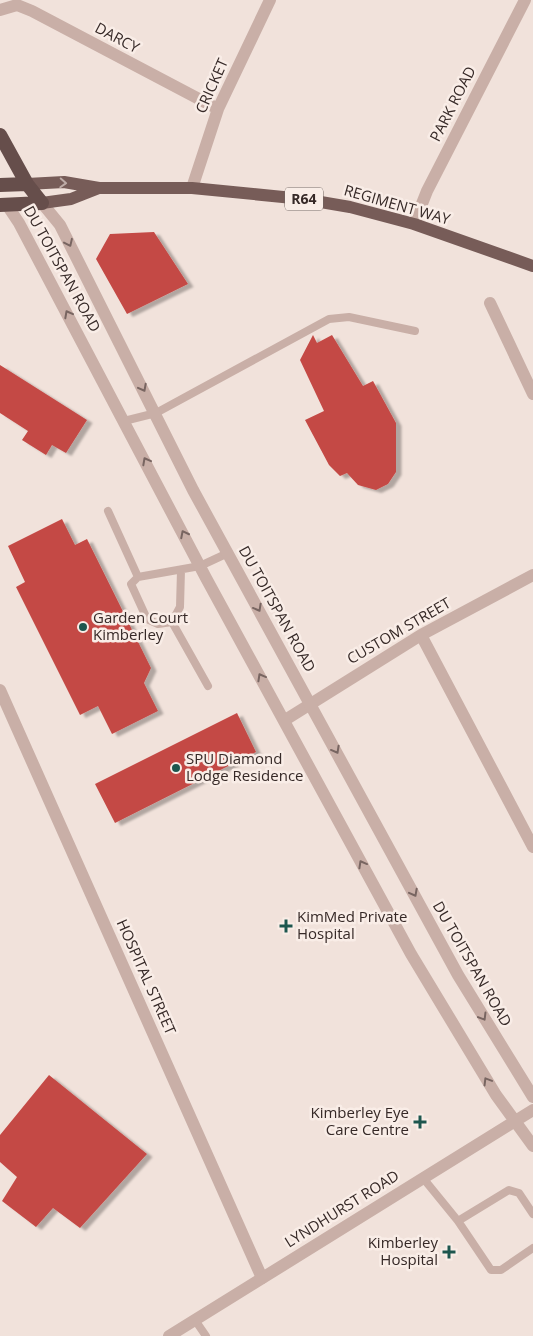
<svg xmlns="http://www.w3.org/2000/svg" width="533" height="1336" font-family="'Open Sans',sans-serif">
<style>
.building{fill:#c44945;filter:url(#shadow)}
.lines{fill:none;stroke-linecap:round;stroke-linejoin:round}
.service{stroke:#c9afa7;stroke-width:8}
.minor{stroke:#c9afa7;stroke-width:12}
.tertiary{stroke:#c9afa7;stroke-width:12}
.primary{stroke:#775c58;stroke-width:12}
.trunk{stroke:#664e4b;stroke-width:14}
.oneway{stroke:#beaca7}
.oneway2{stroke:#786561}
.poi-dot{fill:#1d564e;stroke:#f9ede7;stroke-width:2}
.labels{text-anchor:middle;stroke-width:5;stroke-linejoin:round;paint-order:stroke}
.shield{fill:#f9ede7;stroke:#706461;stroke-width:1}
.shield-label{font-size:14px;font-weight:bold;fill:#362927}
.street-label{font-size:15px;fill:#362927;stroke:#f9ede7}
.poi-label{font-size:15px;fill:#362927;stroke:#f9ede7;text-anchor:start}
</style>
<defs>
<filter id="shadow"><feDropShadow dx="5.5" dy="3" stdDeviation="1" flood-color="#0004"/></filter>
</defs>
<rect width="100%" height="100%" fill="#f1e2db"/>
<path class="building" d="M154 232 188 284 127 314 96 259 110 234Z
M313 335 317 343 332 335 363 386 373 381 396 423V472L388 484 376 490 358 485 347 473 340 476 329 465 305 420 324 411 300 360Z
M0 365 87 420 66 453 52 445 46 455 22 440 28 431 0 413Z
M62 519 75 545 87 539 151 668 144 683 158 711 112 734 98 706 80 715 16 587 25 582 8 546Z
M237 713 256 752 115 823 95 784Z
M49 1075 147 1154 80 1228 53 1208 36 1227 2 1201 17 1177 0 1162V1135Z"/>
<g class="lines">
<path class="service" d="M124 421 156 413 329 319 349 317 415 331
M108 511 138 577
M172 622 180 607 181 570
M208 686 172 622 158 624 147 619 131 584 138 577 200 566 228 553
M423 1178 458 1221 491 1270H501L533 1248
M458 1221 509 1190 519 1193 533 1214
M195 1320 206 1336"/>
<path class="minor" d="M0 10 17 5 32 11 218 109
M192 188 218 109 270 0
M414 224 427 191 525 0
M490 303 533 394
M421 635 533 847
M0 690 262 1278
M285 720 421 635 533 575"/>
<path class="tertiary" d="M42 203 60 225 193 490 458 975 533 1097
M7 205 19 223 206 578 411 954 496 1095 533 1146
M169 1336 533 1110"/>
<path class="primary" d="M27 184 64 182 99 188H192L303 199 350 207 414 224 533 266
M42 203 71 199 99 188"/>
<path class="trunk" d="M0 135 27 184 42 203
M0 185 27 184
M0 205 42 203"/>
</g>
<defs><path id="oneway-chevron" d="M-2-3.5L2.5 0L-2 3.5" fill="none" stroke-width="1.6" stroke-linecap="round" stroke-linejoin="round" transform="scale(1.25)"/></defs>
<use class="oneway" href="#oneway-chevron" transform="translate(63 183) rotate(3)"/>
<g class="oneway2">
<use href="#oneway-chevron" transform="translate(69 243) rotate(65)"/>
<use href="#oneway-chevron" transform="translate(68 314) rotate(-118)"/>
<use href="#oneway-chevron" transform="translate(143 388) rotate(62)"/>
<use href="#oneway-chevron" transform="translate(146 461) rotate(-118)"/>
<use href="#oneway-chevron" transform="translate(184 534) rotate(-117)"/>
<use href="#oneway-chevron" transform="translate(258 608) rotate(61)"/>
<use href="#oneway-chevron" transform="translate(261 677) rotate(-119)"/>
<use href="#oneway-chevron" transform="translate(336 750) rotate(61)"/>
<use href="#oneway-chevron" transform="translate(362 864) rotate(-119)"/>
<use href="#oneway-chevron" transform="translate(414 893) rotate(62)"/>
<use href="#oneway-chevron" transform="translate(483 1017) rotate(59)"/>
<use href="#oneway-chevron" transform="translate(487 1081) rotate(-121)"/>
</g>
<g class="poi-dot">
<circle cx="83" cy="627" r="5"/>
<circle cx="176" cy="768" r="5"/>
<path d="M283.5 918.5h5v5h5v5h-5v5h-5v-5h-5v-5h5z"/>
<path d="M417.5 1114.5h5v5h5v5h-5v5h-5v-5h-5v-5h5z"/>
<path d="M446.5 1244.5h5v5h5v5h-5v5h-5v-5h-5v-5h5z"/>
</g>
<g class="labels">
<rect class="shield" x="285" y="187.5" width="38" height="23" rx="4"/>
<g class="shield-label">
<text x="304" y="204">R64</text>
</g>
<g class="street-label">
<text transform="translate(117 38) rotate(28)" y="5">DARCY</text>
<text transform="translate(212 86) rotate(-66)" y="5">CRICKET</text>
<text transform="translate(453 104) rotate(-63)" y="5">PARK ROAD</text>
<text transform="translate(397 205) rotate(16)" y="5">REGIMENT WAY</text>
<text transform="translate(62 269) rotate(61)" y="5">DU TOITSPAN ROAD</text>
<text transform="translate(277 609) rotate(61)" y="5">DU TOITSPAN ROAD</text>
<text transform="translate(399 631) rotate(-30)" y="5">CUSTOM STREET</text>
<text transform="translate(472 964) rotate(60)" y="5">DU TOITSPAN ROAD</text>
<text transform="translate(146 977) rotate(66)" y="5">HOSPITAL STREET</text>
<text transform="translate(342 1209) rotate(-32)" y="5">LYNDHURST ROAD</text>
</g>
<g class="poi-label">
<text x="93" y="623">Garden Court<tspan x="93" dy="17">Kimberley</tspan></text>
<text x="186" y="764">SPU Diamond<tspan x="186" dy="17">Lodge Residence</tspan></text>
<text x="297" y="922">KimMed Private<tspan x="297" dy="17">Hospital</tspan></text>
<text x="409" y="1118" text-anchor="end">Kimberley Eye<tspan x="409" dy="17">Care Centre</tspan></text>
<text x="438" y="1248" text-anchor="end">Kimberley<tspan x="438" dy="17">Hospital</tspan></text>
</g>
</g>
</svg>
